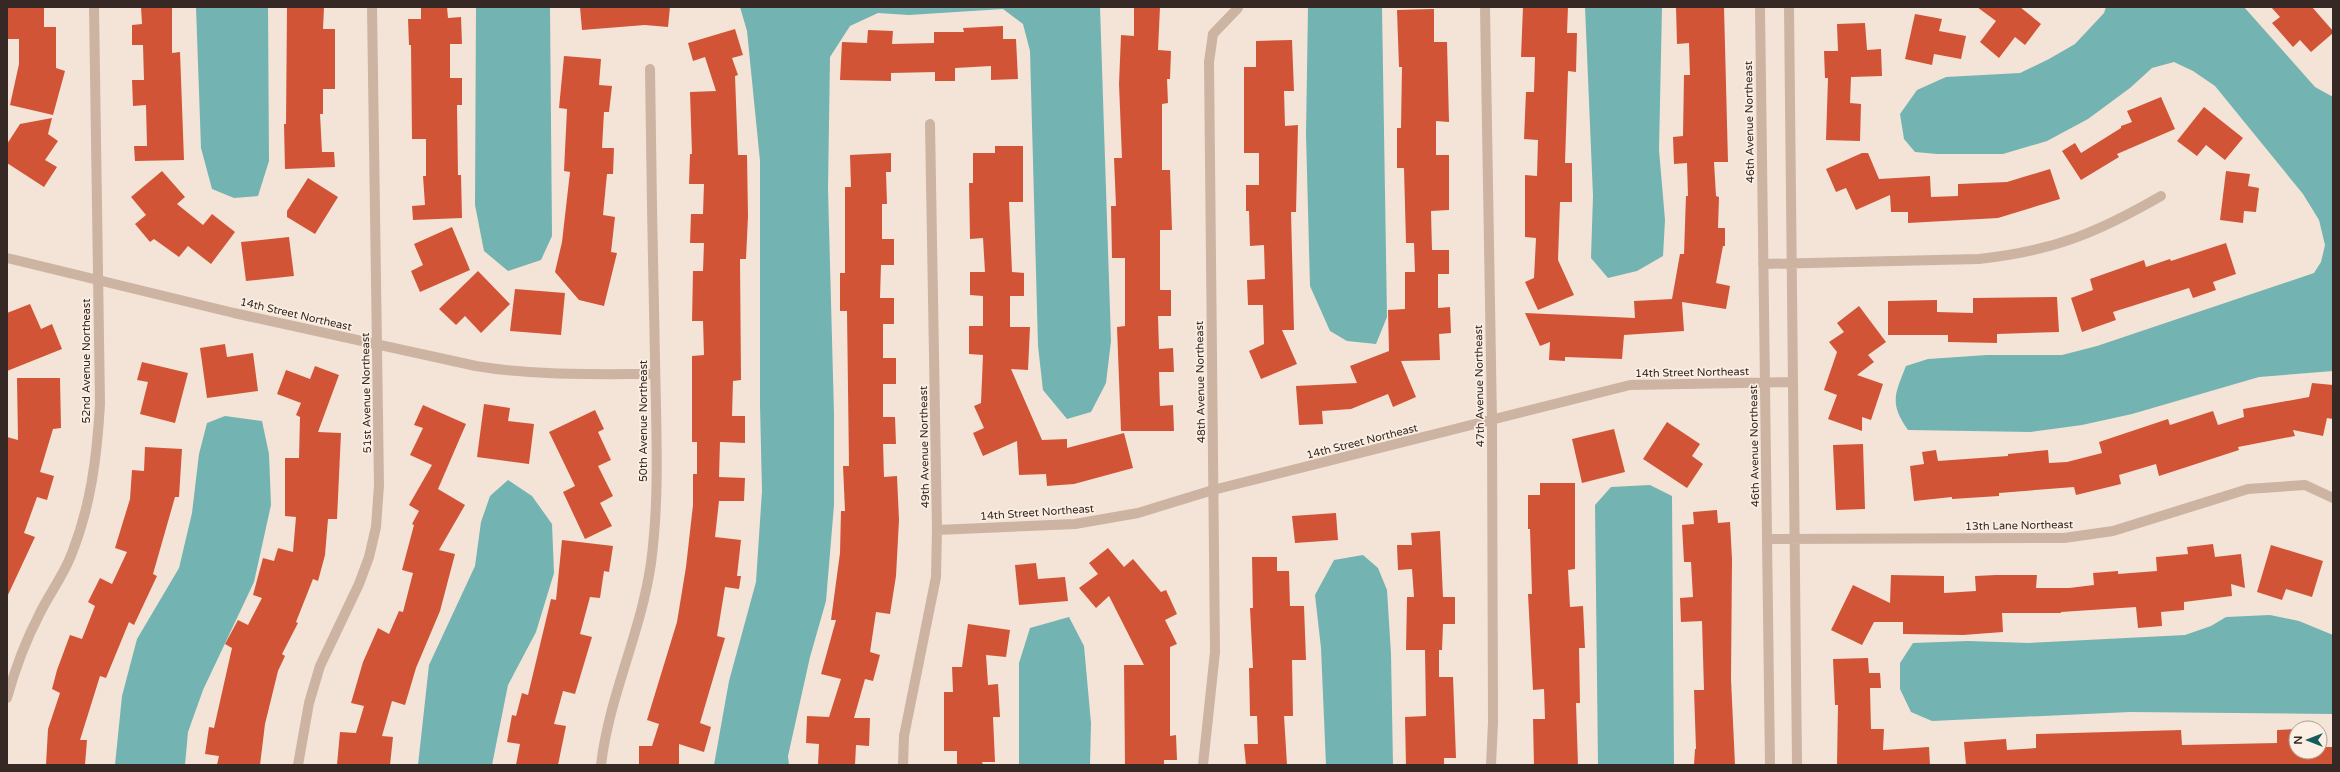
<svg xmlns="http://www.w3.org/2000/svg" width="2340" height="772" font-family="'Varela Round',sans-serif">
<style>
.water{fill:#73b3b2}
.building{fill:#d25436}
.lines{fill:none;stroke-linecap:round;stroke-linejoin:round}
.street{stroke:#ccb3a2;stroke-width:10}
.labels{text-anchor:middle;stroke-width:3.5;stroke-linejoin:round;paint-order:stroke}
.street-label{font-size:11px;fill:#362925;stroke:#fbefe3}
</style>
<rect width="100%" height="100%" fill="#f3e4d7"/>
<path class="water" d="M196 7H268L269 161 258 196 234 198 212 189 201 148Z
M476 7H550L552 236 541 260 508 271 484 251 475 205Z
M740 7H1100L1111 341 1106 383 1091 412 1067 419 1043 390 1038 346 1030 51 1023 24 1003 9 909 15 878 13 850 26 830 57 828 189 834 414V505L826 601 810 657 788 756 789 765H714L729 681 756 582 762 491 760 405V161L747 31Z
M1308 7H1382L1387 317 1376 344 1347 341 1330 331 1310 286 1306 134Z
M1585 7H1662L1659 150 1665 220 1663 256 1637 271 1608 278 1591 258 1593 196Z
M2106 7H2244L2315 87 2333 97V371L2259 377 2132 414 2082 425 2031 432 1908 430C1889 403 1895 394 1906 366L1928 359 1987 355H2062L2097 346 2314 273 2321 262 2325 245 2319 220 2303 194 2215 86 2193 71 2174 62 2152 68 2130 88 2088 119 2047 141 2003 154H1937L1915 152 1904 139 1900 114 1917 90 1946 77 2020 73 2049 59 2075 44 2104 13Z
M225 416 262 421 269 454 271 505 254 582 203 690 188 732 185 765H115L122 696 137 639 179 568 192 513 199 454 207 423Z
M508 480 532 496 552 524 554 573 536 632 508 685 492 765H418L429 665 475 566 481 522 490 496Z
M1650 485 1672 496 1674 765H1598L1595 505 1611 487Z
M1363 555 1378 568 1387 590 1391 654 1393 765H1326L1321 648 1315 595 1334 560Z
M2270 615 2299 621 2333 635V714L2130 712 1932 721 1911 712 1900 689V663L1913 643 1968 641 2029 643 2185 635 2211 626 2226 617Z
M1069 617 1084 646 1091 723 1090 765H1019V663L1030 628Z"/>
<path class="building" d="M7 7H44V27H56V68L65 71 53 115 10 105 19 64V39H7Z
M141 7H172V53L180 52 184 160 135 161 134 146H147L146 105 133 106 132 80H144L143 45H132V25L142 24Z
M287 7H324L323 29H335V89H323V114H320L322 152H334L335 167 285 169 284 124H286Z
M421 7H447L448 18 461 17 462 44H450V78H462V105H457L458 175H461L462 218 413 220 412 206 425 205 423 176H426V139H412L411 45H409L408 19H421Z
M580 7H670L668 27 645 25 582 30Z
M1134 7H1160L1158 50 1171 51 1170 79H1167L1168 103 1162 104V170H1170L1172 230H1160V290H1171V316H1158L1159 349 1173 348 1174 372H1159L1160 406 1173 405 1174 431H1121L1117 327 1125 326V258H1112L1111 206H1116L1114 158H1122L1119 84 1121 35 1134 36Z
M1523 7H1568L1567 33H1577L1576 72 1568 71 1565 163H1572V202H1560L1558 260 1574 295 1538 310 1525 282 1534 278 1536 238 1525 237V175L1537 176 1538 140 1524 139 1526 92H1534L1535 57H1521Z
M1676 7H1724L1728 162H1714L1716 196 1719 197 1718 228H1725V246H1723L1716 283 1730 286 1726 309 1682 302 1684 331 1624 335 1622 359 1565 357V361L1549 360 1550 342 1540 346 1525 313 1635 318 1634 301 1672 299 1680 254H1684L1686 196H1688L1687 163 1674 164 1673 137 1683 136 1684 75H1690L1689 43 1677 44Z
M1977 7H2020L2041 24 2025 45 2015 37 1999 58 1980 42 1996 21Z
M2271 7H2312L2333 31V33L2311 52 2300 40 2293 47 2272 23 2280 17Z
M1434 9V42H1447L1449 122 1436 121V155H1449V210L1431 211 1432 250H1449V274H1438V308L1450 307 1451 333 1439 334 1440 360 1401 361 1416 397 1393 407 1388 394 1351 409 1322 411 1323 424 1299 425 1296 386 1357 383 1350 366 1389 351 1388 310 1405 309V272H1415L1414 243H1406L1404 168H1397V128H1401L1402 67H1399L1397 10Z
M1915 14 1942 19 1939 31 1966 36 1961 59 1934 54 1932 65 1905 59Z
M1865 23 1867 50 1881 49 1882 76 1851 77 1850 103 1861 104 1860 141 1826 140 1828 78H1825L1824 51H1838L1837 24Z
M1003 26V39H1016L1018 79 991 80V66L955 68V81H935V72L891 73V81L840 80 842 42 867 43 868 30 893 31 892 44 934 43V32H964L963 28Z
M735 29 743 55 732 58 738 75 735 76 738 155H747L748 216 746 259H740L741 380 733 381 732 416H745V443L720 442 719 477 745 478 744 501H719L715 537 741 540 737 576H741L739 589 725 587 717 636 725 638 700 723 711 727 704 752 679 744V765H639V746H652L659 724 647 720 677 622 686 567 693 505V474H697V442H692V356L704 355 703 321H692L693 271H703L704 243H690L691 214H703L704 184H689L690 154H692L690 92 716 91 705 57 693 61 688 43Z
M1292 40 1294 91H1284L1285 126 1298 125 1296 212H1291L1294 330H1282L1297 364 1261 379 1249 351 1264 344 1263 305H1248L1247 280 1265 279 1264 245 1250 246 1249 211H1246V185H1259V153H1244V67H1256V41Z
M564 56 601 59 599 85 612 86 609 112H604L602 148H614L613 174H607L603 215 615 217 611 252 617 253 604 306 579 300 555 272 562 242 570 172 564 171 567 109 559 108Z
M2161 97 2175 129 2117 154 2119 157 2081 180 2062 151 2075 143 2081 153 2121 128V126L2132 122 2127 111Z
M2204 107 2243 138 2225 160 2206 145 2197 156 2177 141Z
M52 118 48 134 58 141 45 160 57 167 44 187 7 163V144L20 124Z
M995 146H1023V202H1009L1012 272 1024 273V296H1010V327H1030L1028 370 1011 369 1042 440 1067 439V448L1124 433 1133 468 1074 484 1047 486 1046 474 1019 475 1017 441 983 456 973 433 984 428 974 406 981 403 983 355 969 354V326H983V296L970 295V272H985L983 238 970 239 969 183H973V153H995Z
M891 153V172H886L887 204H882V239H894V265H881L880 298H894V324H883V358H896V384H883V417H895L896 444H883L884 477 897 476 899 520 896 576 890 614 876 612 870 652 880 655 873 681 865 679 854 718H870L869 746 856 745 855 765H818L819 744 806 743 807 716 829 717 841 679 821 674 836 620H831L840 553 841 511H845L843 466H849L847 311H840V273H845V187H851L850 155Z
M1862 153H1868L1879 179 1930 176 1931 197 1958 196V184L2007 182 2050 169 2060 199 1998 218 1908 223V212H1891L1890 195 1856 210 1846 188 1836 192 1826 169Z
M162 171 185 197 177 204 203 225 212 214 235 232 211 264 188 246 179 257 154 239 150 242 135 224 146 215 131 197Z
M2226 171 2250 174 2248 186 2259 188 2256 212 2244 211 2243 223 2220 220Z
M308 178 338 197 315 234 287 217V211Z
M452 227 470 270 420 292 411 271 423 265 414 244Z
M289 237 294 276 246 281 241 242Z
M2226 243 2236 274 2213 282 2216 290 2193 298 2189 288 2113 312 2116 320 2082 332 2071 298 2093 290 2090 279 2144 260 2146 267 2170 259 2171 261Z
M478 271 510 304 481 333 465 316 456 325 439 309Z
M515 289 565 293 561 335 510 331Z
M2057 297 2059 332 1997 334V343L1948 342V335H1888V301L1937 300V312L1973 313V298Z
M30 304 41 329 52 324 62 349 7 371V313Z
M1859 306 1886 342 1868 355 1874 362 1857 375 1883 384 1871 420 1862 417V431L1828 419 1837 395 1824 390 1837 352 1829 342 1844 332 1837 323Z
M225 344 227 357 253 353 258 391 207 398 200 348Z
M142 362 188 373 175 423 140 414 148 382 137 380Z
M315 366 339 375 318 432 341 433 337 519H328L325 555 318 581 313 579 296 622 298 623 282 654 285 656 278 671 265 724 260 765H217L219 756 205 754 209 727 214 728 232 648 225 644 238 620 248 625 262 598 253 595 263 558 274 561 278 548 293 552 296 517 285 516V458H299L300 417 296 415 301 403 277 394 286 370 310 379Z
M17 378H60L61 428 53 429 40 472 54 476 47 500 37 497 24 533 35 537 7 597V437L18 440Z
M2312 383 2333 385V419L2327 418 2323 436 2293 430 2295 436 2238 447 2239 450 2159 476 2156 464 2119 475 2121 484 2076 495 2074 487 1999 493V496L1952 499V497L1914 501 1910 466 1924 464 1922 452 1936 450 1938 461 2008 456V454L2048 450 2049 463 2067 462 2102 453 2099 442 2168 419 2170 425 2213 411 2218 425 2244 417 2243 409 2309 397Z
M484 404 510 408 508 421 534 424 529 464 477 457Z
M423 405 466 424 438 489 465 505 439 550 455 554 440 611 416 668 405 705 392 701 382 736 393 737 390 765H337L340 732 356 733 364 706 351 703 363 662 378 628 389 634 399 611 403 612 413 573 402 570 414 525 412 524 419 511 409 505 432 465 410 455 423 428 414 425Z
M595 410 604 429 598 432 611 460 598 466 613 496 600 503 612 526 585 539 563 492 575 486 549 432Z
M1667 422 1700 444 1692 456 1703 464 1687 488 1643 459Z
M1614 429 1625 472 1582 483 1572 439Z
M1863 444 1865 509 1836 510 1833 445Z
M145 447 182 449 179 497H175L153 574 157 576 134 625 129 622 106 678 100 676 80 740H87L85 765H46L48 729 60 693 52 689 57 670 70 635 82 639 95 606 88 602 100 578 112 584 127 552 115 548 130 499 132 470 144 471Z
M1540 483H1575V569L1568 570 1570 607 1583 606 1585 648H1579L1580 703H1576L1578 765H1534L1533 719H1545L1544 689 1533 690 1528 594H1532L1530 529H1528V495H1540Z
M1717 510 1718 523 1730 522 1732 559 1731 679 1735 765H1694L1695 749H1696L1694 690H1704L1702 621 1681 622 1680 598 1693 597 1691 562H1684L1682 525 1694 524 1693 512Z
M1336 513 1338 540 1295 543 1292 516Z
M1440 531 1443 597H1455V624H1443L1442 650H1439V677H1453L1456 758H1444V765H1406L1405 717 1426 716 1425 650H1406L1407 597H1414L1412 569 1398 570 1397 545H1412L1411 533Z
M562 540 613 546 609 572 604 571 600 598 590 597 580 634 592 637 575 694 563 691 554 724 566 726 558 765H516L520 744 507 742 512 715 516 716 522 693 528 695 551 599 556 600Z
M2213 544 2215 557 2241 554 2245 588 2231 584 2232 596 2184 602V610L2161 612 2162 626 2138 628 2136 607 2061 612V613H2002L2003 632 1963 635 1903 634V622H1874L1862 645 1831 630 1853 585 1890 603 1891 575 1944 576V593L1976 591 1975 576 1996 575H2037L2036 588H2069L2094 585 2093 573 2118 571V574L2157 571 2156 557 2188 554 2187 547Z
M2271 545 2323 561 2312 597 2286 589 2282 600 2257 592Z
M1108 548 1124 567 1133 559 1161 592 1166 590 1177 614 1165 620 1177 644 1170 647V736L1176 735 1177 760H1164V765H1125L1124 665H1144L1109 596 1096 608 1079 588 1098 574 1089 563Z
M1252 557H1277V571H1289L1290 606H1304L1306 660H1292L1293 716H1284L1287 765H1246L1244 744H1258L1257 716H1250L1249 668H1253L1250 608H1253Z
M1036 563 1038 579 1065 577 1068 601 1019 605 1015 565Z
M968 624 1010 630 1006 657 986 655 988 685 998 684 1000 717H993L995 762H982L983 765H957V751H944V692H953L952 667H962Z
M1868 658 1869 673H1880L1881 688H1870L1871 729H1884L1883 750 1929 747 1930 765H1837L1838 705H1835L1833 659Z
M2296 729V752H2320V747H2333V765H1966L1964 742 2006 739 2007 750 2036 748V734L2181 730 2182 745 2277 743V730Z"/>
<g class="lines">
<path class="street" d="M1485 7 1492 421 1493 722 1491 765
M1760 7 1770 765
M1789 7 1797 765
M7 258 234 313 476 366C535 376 595 374 655 374
M1763 264 1979 259C2053 251 2097 233 2161 196
M937 530 1075 524 1138 513 1213 490 1630 385 1793 382
M1767 539 2064 538 2113 531 2248 489 2305 485 2333 498
M7 698C15 669 25 642 39 615 49 594 64 575 72 553 91 505 97 456 100 404L94 7
M298 765 309 703 320 666 359 584 369 557 376 527 379 485 372 7
M601 765C609 696 641 633 651 563 660 496 656 426 655 359 653 262 651 166 650 69
M903 765 904 736 936 577 937 530 930 124
M1203 765 1215 652 1209 62 1213 34 1238 8"/>
</g>
<g class="labels">
<g class="street-label">
<text transform="translate(1749 122) rotate(-91)" y="4">46th Avenue Northeast</text>
<text transform="translate(296 314) rotate(13)" y="4">14th Street Northeast</text>
<text transform="translate(86 361) rotate(-90)" y="4">52nd Avenue Northeast</text>
<text transform="translate(1692 372) rotate(-1)" y="4">14th Street Northeast</text>
<text transform="translate(1200 382) rotate(-91)" y="4">48th Avenue Northeast</text>
<text transform="translate(1479 386) rotate(-91)" y="4">47th Avenue Northeast</text>
<text transform="translate(366 393) rotate(-91)" y="4">51st Avenue Northeast</text>
<text transform="translate(643 421) rotate(-90)" y="4">50th Avenue Northeast</text>
<text transform="translate(1362 441) rotate(-14)" y="4">14th Street Northeast</text>
<text transform="translate(1754 446) rotate(-91)" y="4">46th Avenue Northeast</text>
<text transform="translate(924 447) rotate(-91)" y="4">49th Avenue Northeast</text>
<text transform="translate(1037 512) rotate(-4)" y="4">14th Street Northeast</text>
<text transform="translate(2019 525) rotate(-1)" y="4">13th Lane Northeast</text>
</g>
</g>
<rect width="2340" height="772" fill="none" stroke="#362925" stroke-width="16"/>
<g transform="translate(2308 740) rotate(270)"><circle r="19" fill="#fbefe3" stroke="#aca097"/>
<path d="M0-3L7 15L0 10L-7 15Z" fill="#175a5b"/>
<text y="-6" font-size="11" font-weight="bold" text-anchor="middle" fill="#362925">N</text>
</g>
</svg>
